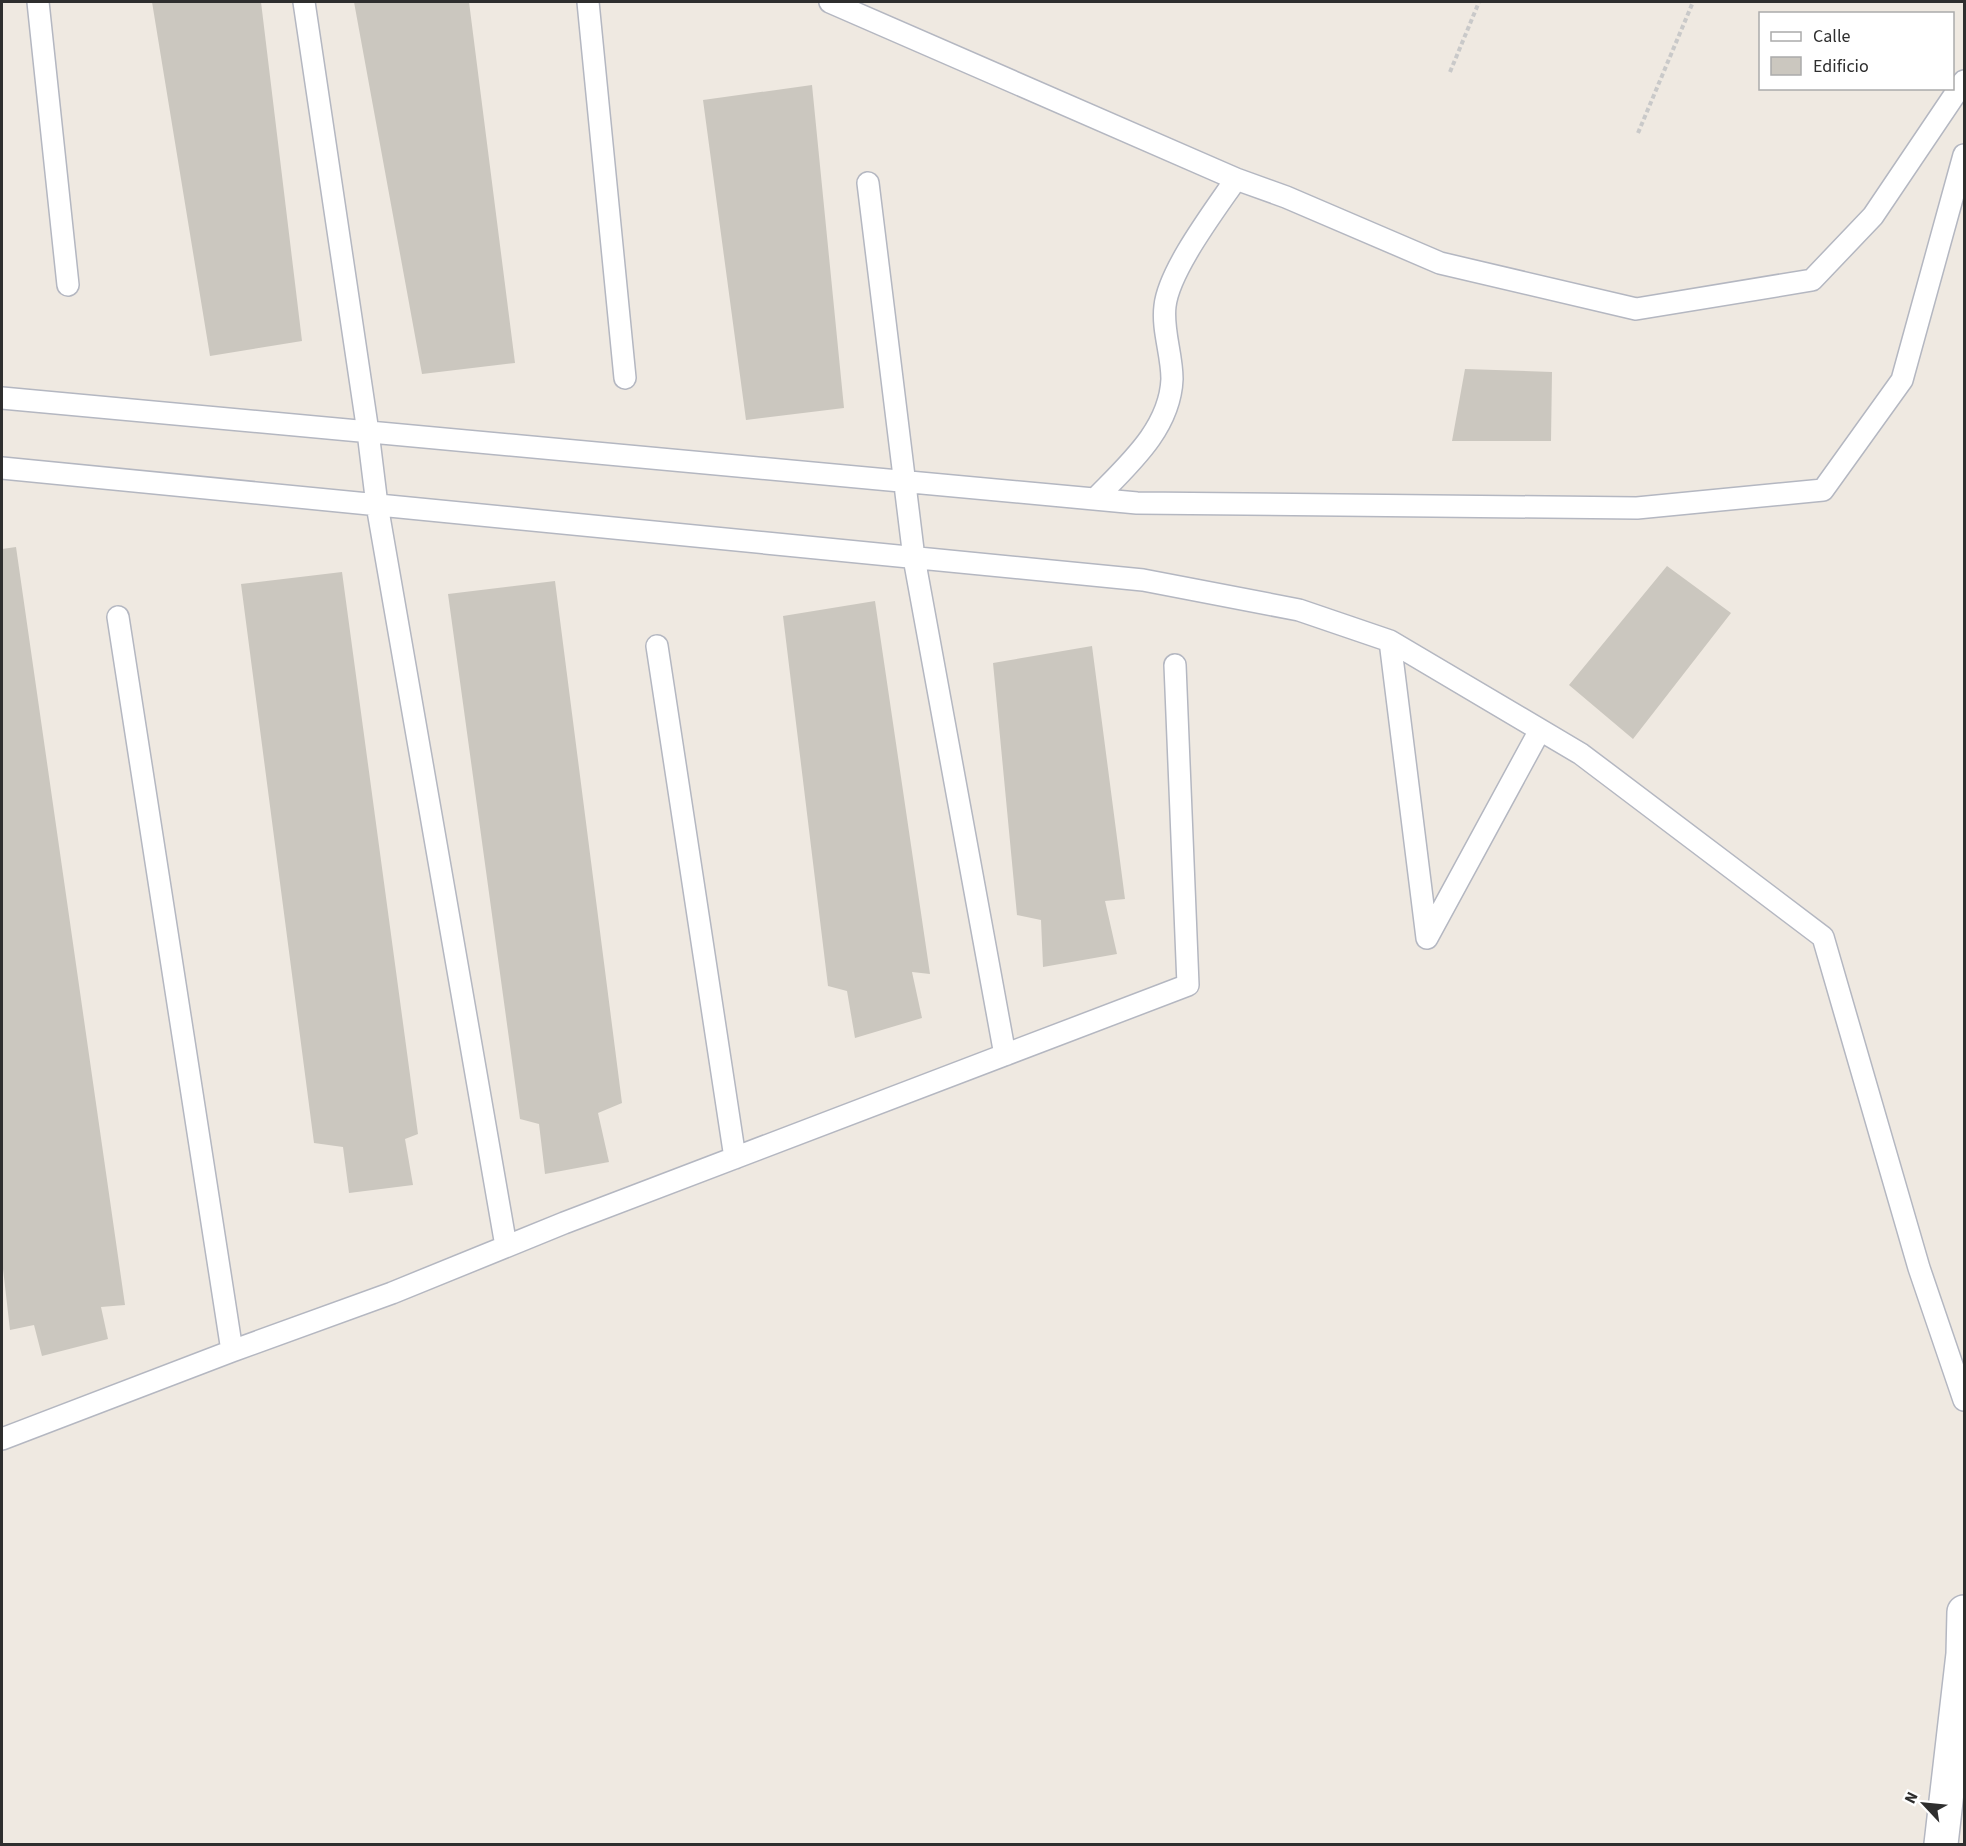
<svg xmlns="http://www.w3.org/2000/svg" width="1966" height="1846" font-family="'Source Sans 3',sans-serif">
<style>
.building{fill:#cbc7bf}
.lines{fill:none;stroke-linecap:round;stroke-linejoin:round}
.lane-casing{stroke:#b4b7c1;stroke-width:24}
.secondary-casing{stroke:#b4b7c1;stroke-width:36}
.path{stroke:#c9c9c9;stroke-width:4;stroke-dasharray:4.5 3;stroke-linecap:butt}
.lane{stroke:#fff;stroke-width:21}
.secondary{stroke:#fff;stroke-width:33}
</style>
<rect width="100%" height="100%" fill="#efe9e1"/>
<path class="building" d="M152 2H261L302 341 210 356Z
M354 2H469L515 363 422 374Z
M812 85 844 408 746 420 703 100Z
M1465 369 1552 372 1551 441H1452Z
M16 547 125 1305 101 1307 108 1339 42 1356 34 1325 10 1330 2 1260V549Z
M1667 566 1731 613 1633 739 1569 685Z
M342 572 418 1134 405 1139 413 1185 349 1193 343 1147 314 1143 241 584Z
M555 581 622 1103 598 1113 609 1162 545 1174 539 1124 520 1119 448 594Z
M875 601 930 974 912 972 922 1018 855 1038 847 991 828 986 783 616Z
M1092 646 1125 899 1105 901 1117 954 1043 967 1041 920 1017 915 993 663Z"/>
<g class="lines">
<g class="lane-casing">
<path id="lane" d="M38 2 68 285
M304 2 368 432 377 505 506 1246
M588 2 625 378
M830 2 1236 179 1286 197 1440 263 1636 309 1812 280 1873 216 1964 81
M868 183 914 558 1005 1055
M2 398 1137 503 1637 508 1823 490 1902 380 1964 155
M2 468 1143 580 1299 610 1390 641 1581 754 1823 937 1919 1268 1964 1400
M1095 499C1128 465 1170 429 1172 379 1172 354 1162 330 1165 306 1169 270 1215 210 1236 179
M118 617 232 1351
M1390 641 1427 938
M657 646 735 1158
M1427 938 1540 730
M2 1439 232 1351 392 1293 564 1223 1188 985 1175 665"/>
</g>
<g class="secondary-casing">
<path id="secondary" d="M1941 1844 1963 1654 1964 1612"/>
</g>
<path class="path" d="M1450 72 1479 2
M1638 133 1693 2"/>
<use href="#lane" class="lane"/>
<use href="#secondary" class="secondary"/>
</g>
<rect width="1966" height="1846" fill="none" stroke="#2e2e2e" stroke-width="6"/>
<rect x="1759" y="12" width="195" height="78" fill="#ffffff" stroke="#ababab" stroke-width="1.5"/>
<rect x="1771" y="32" width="30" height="9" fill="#ffffff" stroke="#ababab" stroke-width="1.5"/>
<text x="1813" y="42" font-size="18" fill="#2e2e2e">Calle</text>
<rect x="1771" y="57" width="30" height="18" fill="#cbc7bf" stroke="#ababab" stroke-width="1.5"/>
<text x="1813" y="72" font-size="18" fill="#2e2e2e">Edificio</text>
<g transform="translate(1924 1804) rotate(296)" stroke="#ffffff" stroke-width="4.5" paint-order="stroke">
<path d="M0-4.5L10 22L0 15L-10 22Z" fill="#2e2e2e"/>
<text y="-9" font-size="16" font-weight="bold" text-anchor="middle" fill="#2e2e2e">N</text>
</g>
</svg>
